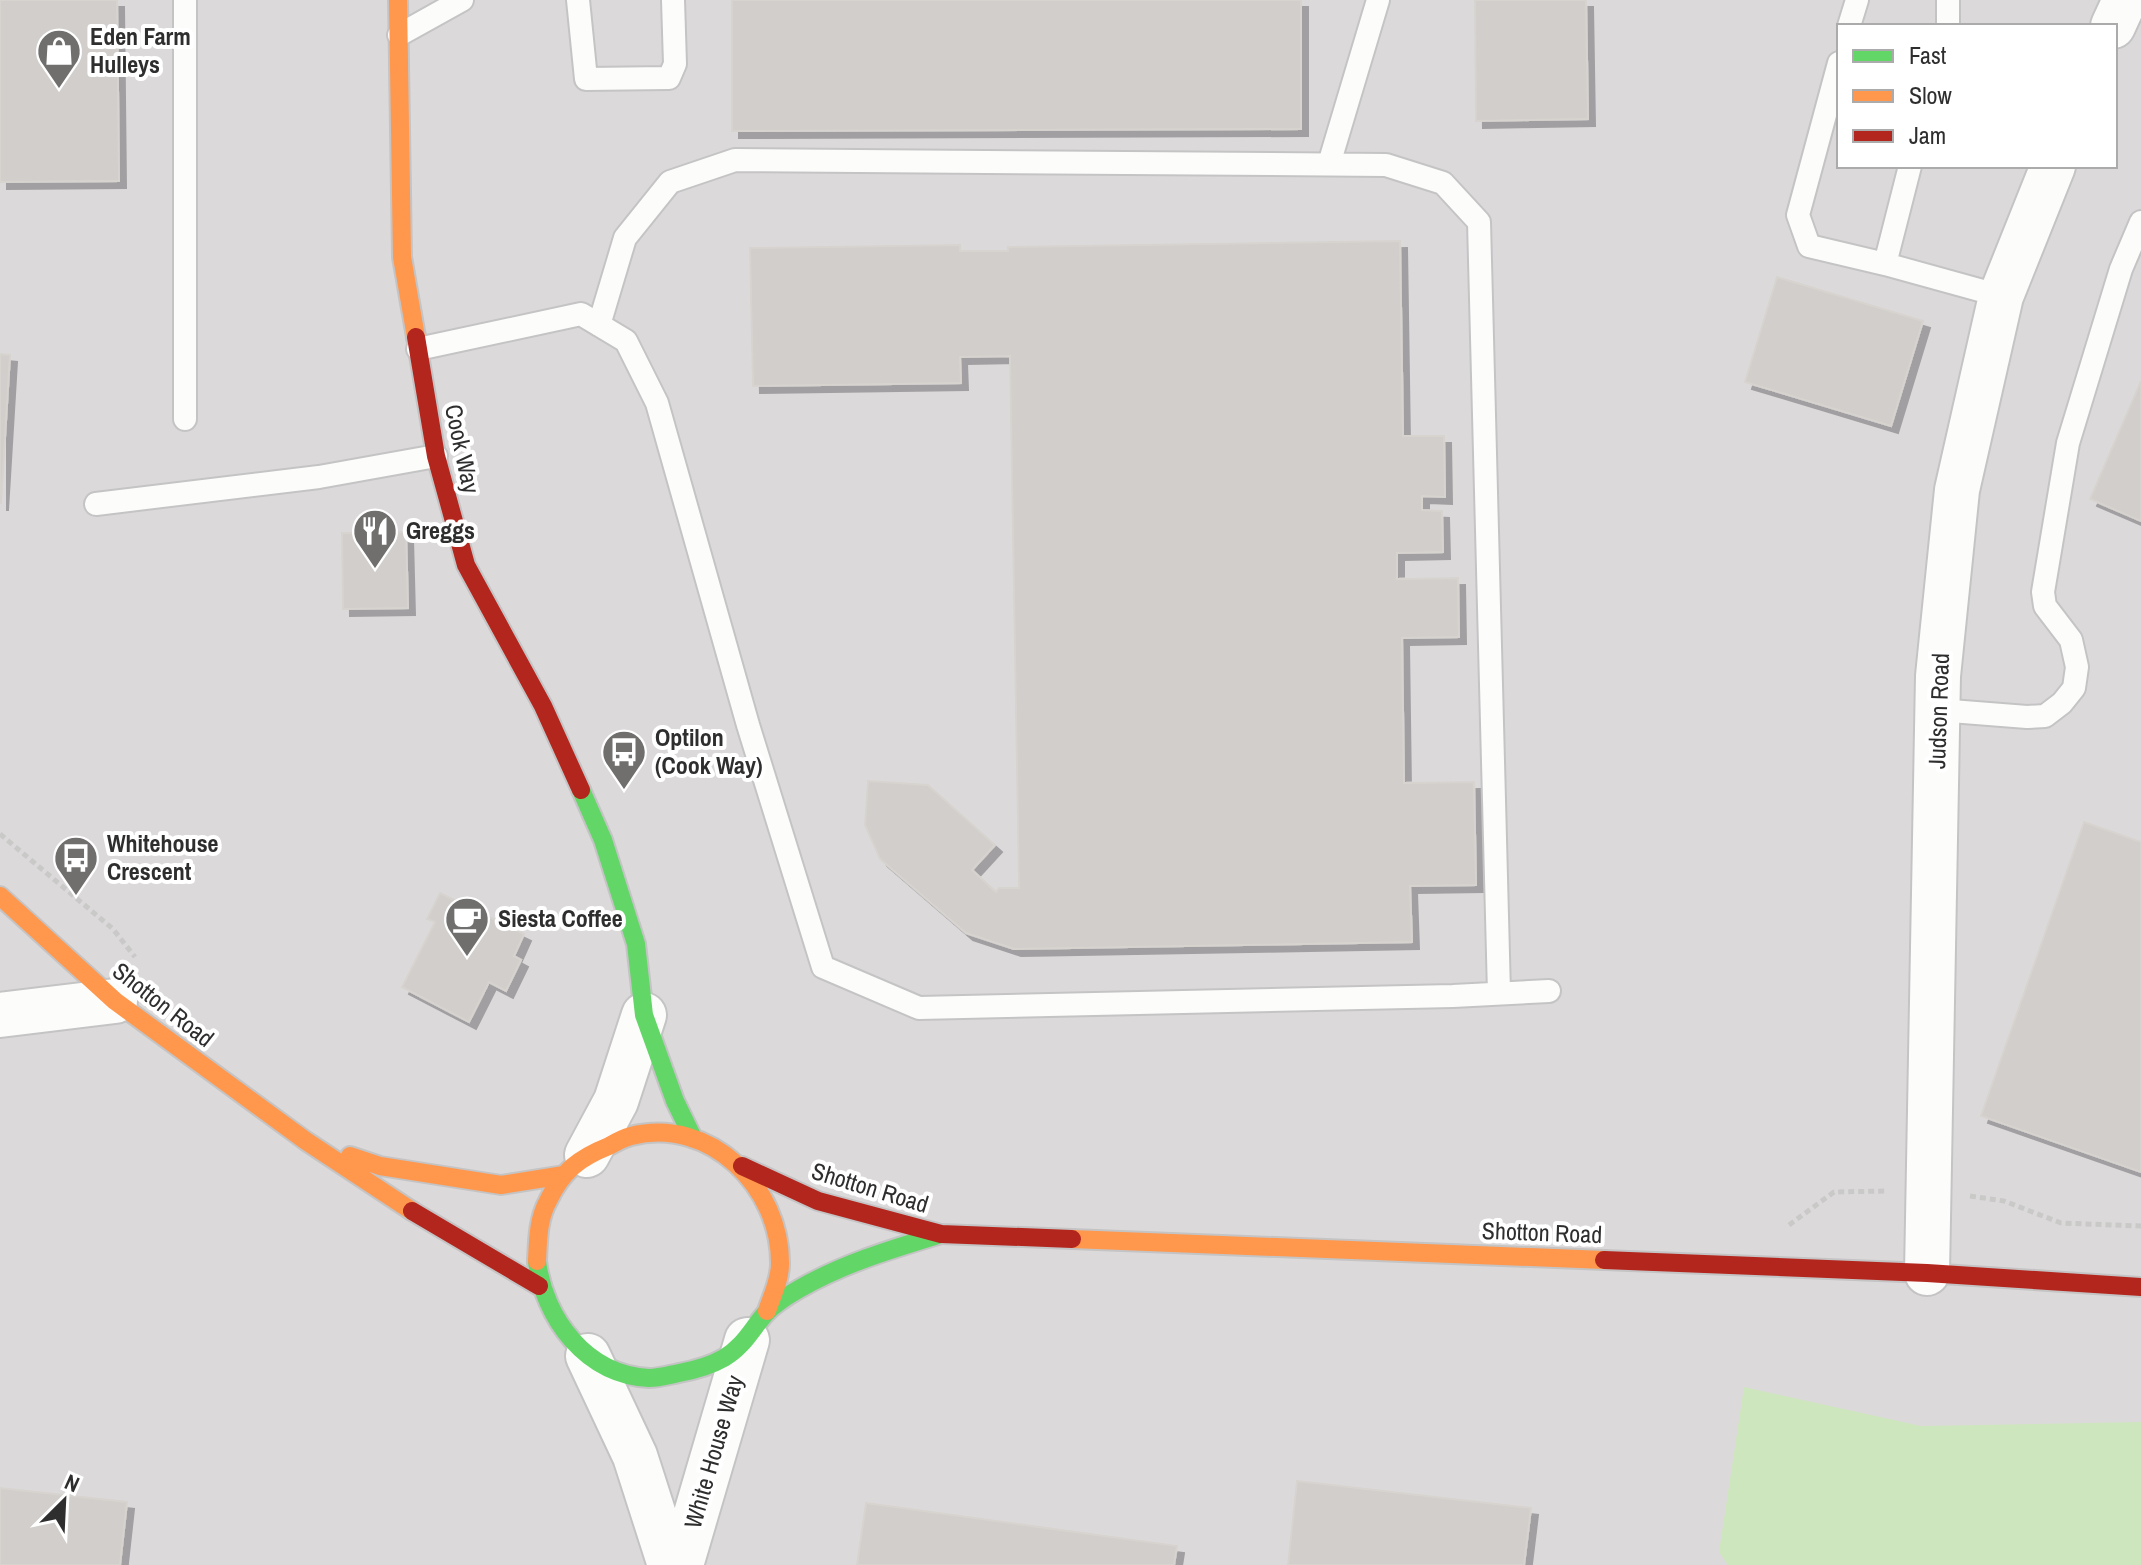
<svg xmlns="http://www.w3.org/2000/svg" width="2141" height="1565" font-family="'Archivo Narrow',sans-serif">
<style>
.industrial{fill:#dcd9db;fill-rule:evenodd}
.green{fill:#cee6be}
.building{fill:#d1cecb;stroke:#d7d4d0;stroke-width:2;filter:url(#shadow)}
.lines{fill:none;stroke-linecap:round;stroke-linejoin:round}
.lane-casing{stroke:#c5c4c5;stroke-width:26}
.street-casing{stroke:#c5c4c5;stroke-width:48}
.fast-casing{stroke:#c5c4c5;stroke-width:22}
.slow-casing{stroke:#c5c4c5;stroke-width:22}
.jam-casing{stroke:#c5c4c5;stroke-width:22}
.path{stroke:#c9c9c8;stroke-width:5;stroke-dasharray:6 4;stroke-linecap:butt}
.lane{stroke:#fcfcfb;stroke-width:22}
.street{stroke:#fcfcfb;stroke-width:44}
.fast{stroke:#63d668;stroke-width:18}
.slow{stroke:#ff974d;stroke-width:18}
.jam{stroke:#b3261e;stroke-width:18}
.labels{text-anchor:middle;stroke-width:8;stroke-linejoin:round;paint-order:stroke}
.poi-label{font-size:24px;font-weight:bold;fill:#2e2e2e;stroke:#fff;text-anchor:start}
.street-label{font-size:24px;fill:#2e2e2e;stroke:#fff}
</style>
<defs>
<filter id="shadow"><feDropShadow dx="7" dy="7" stdDeviation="0" flood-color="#0004"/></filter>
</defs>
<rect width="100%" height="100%" fill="#ece8e4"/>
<path class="industrial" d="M0 0H2141V1565H0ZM1839 26H2115V166H1839Z"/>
<path class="green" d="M1744 1387 1921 1426 2141 1422V1565H1728L1719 1552Z"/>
<path class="building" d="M0 0H117L119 181 0 182Z
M732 0H1301V129L732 131Z
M1475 0H1586L1588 119 1476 121Z
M1400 241 1403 436H1444L1445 497 1422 496V510L1442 511 1443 552 1397 553V579L1458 578 1459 637 1402 638 1404 783 1474 782 1476 885 1410 886 1412 942 1014 949 966 933 880 859 865 825 868 781 928 785 995 845 972 870 996 892 999 888H1019L1010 356 960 357 961 383 753 386 750 248 960 245V251H1008V247Z
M1777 277 1923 321 1891 426 1745 382Z
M0 354 10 355 1 503H0Z
M2141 381V521L2090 499Z
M406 532 408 608 343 609 342 533Z
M2084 822 2141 842V1172L1981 1116Z
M440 893 524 934 514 956 521 960 506 991 489 982 469 1022 402 987 435 922 427 919Z
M1297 1481 1531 1508 1524 1565H1288Z
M0 1488 127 1502 120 1565H0Z
M866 1503 1177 1546 1174 1565H857Z"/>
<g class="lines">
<g class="lane-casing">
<path id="lane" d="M578 0 586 79 669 78 675 64 673 0
M1849 26 1857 0
M1948 26V0
M399 35 462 0
M1839 63 1798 215 1809 246 1885 264 2001 296
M1329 164 1378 0
M1885 264 1910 166
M599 325 625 238 670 182 735 160 1386 165 1443 183 1479 222 1499 993
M418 349 581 314 626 341 657 403 748 725 823 967 919 1008 1453 996 1549 991
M185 419V0
M96 504 319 477 436 456
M1938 710 2027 717 2045 716 2062 703 2074 688 2077 667 2071 640 2045 606 2043 592 2068 443 2121 269 2141 222"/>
</g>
<g class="street-casing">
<path id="street" d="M2113 26 2125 0
M0 1015 115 1001
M587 1155 616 1101 644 1015
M1927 1273 1938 676 1957 490 2001 296 2053 166
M588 1356 635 1456 670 1565
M681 1565 747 1340"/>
</g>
<g class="fast-casing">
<path id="fast" d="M581 790 603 840 636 944 644 1015 675 1101 693 1138
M537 1261C544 1318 586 1375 649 1378 659 1378 669 1375 679 1373 695 1370 710 1366 724 1358 744 1346 751 1330 765 1314 775 1303 787 1296 799 1289 844 1263 892 1249 941 1234"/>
</g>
<g class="slow-casing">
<path id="slow" d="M398 0 402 257 416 337
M0 896 115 1001 306 1141 412 1211
M350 1156 380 1166 501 1185 564 1175
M1072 1239 1604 1260
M537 1261C538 1240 538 1219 548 1201 562 1171 579 1158 609 1146 616 1142 623 1138 631 1136 711 1116 781 1188 780 1264 780 1280 772 1296 767 1311"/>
</g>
<g class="jam-casing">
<path id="jam" d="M416 337 436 456 466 565 543 706 581 790
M742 1166 818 1201 941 1234 1072 1239
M412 1211 539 1286
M1604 1260 1927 1273 2141 1287"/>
</g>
<path class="path" d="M0 834 113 929 135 957
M1970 1196 2004 1201 2061 1223 2141 1226
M1789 1225 1834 1192 1885 1191"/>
<use href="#lane" class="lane"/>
<use href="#street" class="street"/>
<use href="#fast" class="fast"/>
<use href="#slow" class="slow"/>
<use href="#jam" class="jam"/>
</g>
<defs>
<g id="shop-pin" transform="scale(2.3)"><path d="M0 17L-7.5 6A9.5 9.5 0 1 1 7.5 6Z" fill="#706f6e" stroke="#fff"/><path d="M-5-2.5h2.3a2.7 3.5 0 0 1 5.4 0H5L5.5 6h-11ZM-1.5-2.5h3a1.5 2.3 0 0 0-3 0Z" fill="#fff"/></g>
<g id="restaurant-pin" transform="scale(2.3)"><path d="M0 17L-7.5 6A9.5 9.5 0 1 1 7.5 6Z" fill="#706f6e" stroke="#fff"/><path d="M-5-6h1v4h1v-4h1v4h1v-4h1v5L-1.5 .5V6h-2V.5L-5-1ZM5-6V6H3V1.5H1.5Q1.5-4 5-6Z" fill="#fff"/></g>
<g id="bus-pin" transform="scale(2.3)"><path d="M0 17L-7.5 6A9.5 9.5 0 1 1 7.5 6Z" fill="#706f6e" stroke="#fff"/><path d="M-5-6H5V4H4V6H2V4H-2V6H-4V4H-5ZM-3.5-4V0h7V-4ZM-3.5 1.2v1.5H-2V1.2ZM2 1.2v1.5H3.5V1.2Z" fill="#fff"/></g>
<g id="cafe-pin" transform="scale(2.3)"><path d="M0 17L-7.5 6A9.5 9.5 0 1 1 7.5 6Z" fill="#706f6e" stroke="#fff"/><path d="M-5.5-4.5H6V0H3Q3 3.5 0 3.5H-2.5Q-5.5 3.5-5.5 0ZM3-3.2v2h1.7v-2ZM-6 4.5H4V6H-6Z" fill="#fff"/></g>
</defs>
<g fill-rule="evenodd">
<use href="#shop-pin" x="59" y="51"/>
<use href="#restaurant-pin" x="375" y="531"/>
<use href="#bus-pin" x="624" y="752"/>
<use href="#bus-pin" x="76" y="858"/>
<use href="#cafe-pin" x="467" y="919"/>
</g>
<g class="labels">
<g class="poi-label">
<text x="90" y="45">Eden Farm<tspan x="90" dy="28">Hulleys</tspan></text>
<text x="406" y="539">Greggs</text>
<text x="655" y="746">Optilon<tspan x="655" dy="28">(Cook Way)</tspan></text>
<text x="107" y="852">Whitehouse<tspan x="107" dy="28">Crescent</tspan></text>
<text x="498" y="927">Siesta Coffee</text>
</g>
<g class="street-label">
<text transform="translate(462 449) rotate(78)" y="8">Cook Way</text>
<text transform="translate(1939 711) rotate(-88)" y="8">Judson Road</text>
<text transform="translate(163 1005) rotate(38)" y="8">Shotton Road</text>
<text transform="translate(870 1188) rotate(17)" y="8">Shotton Road</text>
<text transform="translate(1542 1233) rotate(2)" y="8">Shotton Road</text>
<text transform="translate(714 1452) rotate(-74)" y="8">White House Way</text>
</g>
</g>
<rect x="1837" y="24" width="280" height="144" fill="#ffffff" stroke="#ababab" stroke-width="2"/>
<rect x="1853" y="50" width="40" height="12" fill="#63d668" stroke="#ababab" stroke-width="2"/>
<text x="1909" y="64" font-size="24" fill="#2e2e2e">Fast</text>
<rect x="1853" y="90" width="40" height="12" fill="#ff974d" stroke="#ababab" stroke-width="2"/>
<text x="1909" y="104" font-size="24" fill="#2e2e2e">Slow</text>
<rect x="1853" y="130" width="40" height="12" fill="#b3261e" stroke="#ababab" stroke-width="2"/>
<text x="1909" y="144" font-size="24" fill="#2e2e2e">Jam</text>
<g transform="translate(64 1501) rotate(24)" stroke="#ffffff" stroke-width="6" paint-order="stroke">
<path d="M0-6L14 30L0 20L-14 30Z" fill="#2e2e2e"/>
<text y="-12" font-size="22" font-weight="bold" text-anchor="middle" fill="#2e2e2e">N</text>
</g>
</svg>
